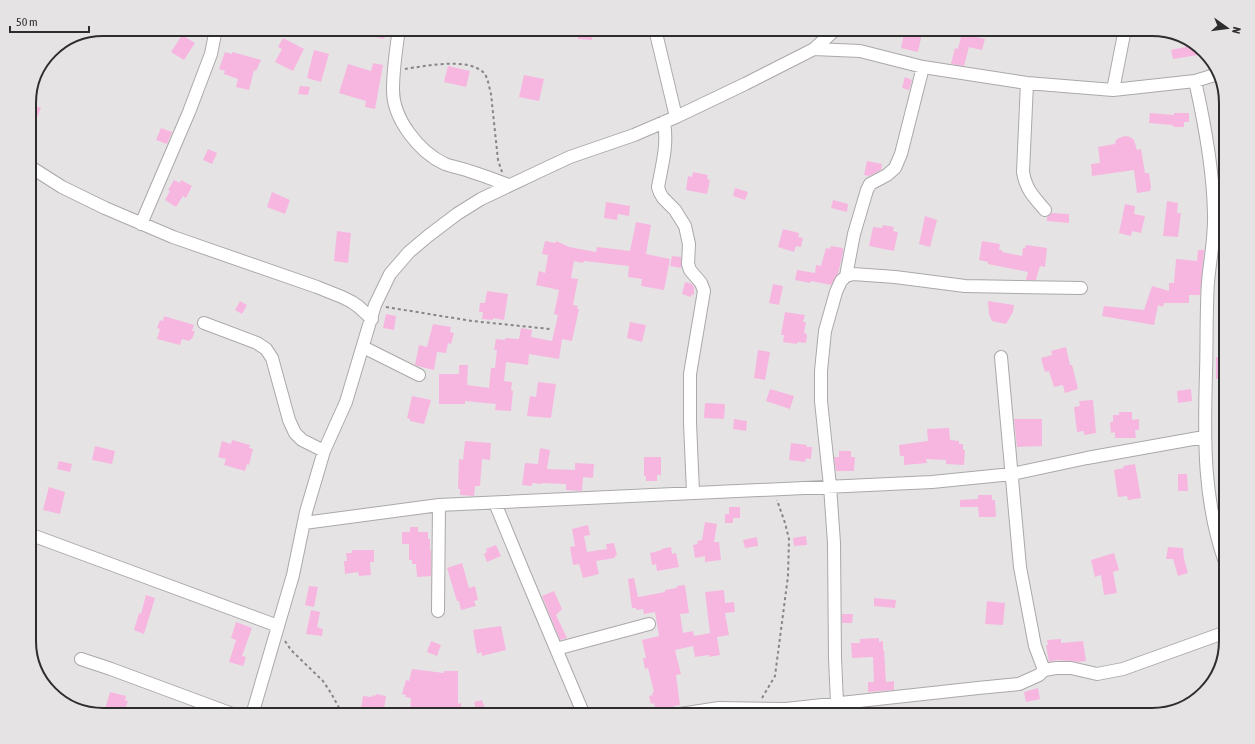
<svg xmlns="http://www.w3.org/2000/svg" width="1255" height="744" font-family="'Asap Condensed',sans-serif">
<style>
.building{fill:#f7b6e0}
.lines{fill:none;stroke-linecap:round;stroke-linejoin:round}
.minor-casing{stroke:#aca8aa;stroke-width:14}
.path{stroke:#878587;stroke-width:2;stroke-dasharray:3 3;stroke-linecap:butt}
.minor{stroke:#fff;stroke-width:12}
.rim{fill:none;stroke:#2e2d2e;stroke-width:2}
</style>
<rect width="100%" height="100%" fill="#e6e3e5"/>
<path class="building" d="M356 29H387L384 39 355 32Z
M578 29H592V40L578 39Z
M905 29H923L918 52 901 48Z
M963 29H974L972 36 985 39 982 50 969 47 964 66 951 64 955 48 958 49Z
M182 35 195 43 184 60 171 52Z
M283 38 304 49 293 71 275 62 282 49 278 47Z
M1195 45 1204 54 1173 59 1171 50Z
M314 50 329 54 321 82 307 78Z
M225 52 232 54V52L261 60 256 71 254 70 249 90 236 87 238 79 224 74 225 71 219 69Z
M373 63 383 65 375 109 365 107 366 101 339 93 348 64 371 71Z
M448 66 470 71 466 87 444 82Z
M524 75 544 79 539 101 519 97Z
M905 77 912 80 909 90 902 88Z
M300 86 310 87 308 95 298 94Z
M31 104 41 108 29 137V108Z
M1150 113 1174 115V113H1189V122H1184V127H1173V125L1149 123Z
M161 128 172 132 167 144 156 140Z
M1226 135V164H1219L1218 136Z
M1125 136 1130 137 1134 140 1137 150 1141 149 1145 173H1149L1151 187 1150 191 1137 193 1134 170 1092 176 1091 164 1100 163 1098 147 1115 144 1116 140 1119 138Z
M208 149 217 153 212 164 203 160Z
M867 161 882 164 881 170 869 176 864 175Z
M693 172 708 175 707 179 710 180 707 194 686 190 688 176 692 177Z
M174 180 180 183 181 180 192 186 186 198 183 196 176 207 165 200 170 191 168 190Z
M735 188 748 192 745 200 733 196Z
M272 192 290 200 285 214 267 207Z
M833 200 848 204 847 212 831 208Z
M1167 201 1178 203 1177 213H1181L1178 237 1163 236Z
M606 202 630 206 629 216 618 214 617 220 604 218Z
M1125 204 1135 206 1134 214 1145 216 1141 233 1132 231 1131 236 1119 233Z
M1052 213 1069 214V223L1047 221V217Z
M925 216 937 220 930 247 919 244Z
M636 222 651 225 646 254 670 259 664 290 641 286 642 279 628 277 629 266 584 261 583 263 574 261 571 278 578 279 573 305 578 306 577 309H579L572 341 562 339 559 359 529 354 528 365 506 362 504 381 512 382 511 390 513 391 511 411 495 410 496 404 465 401V404H439V374H459V365H468L467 385 489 388 491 368H495L497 350H494L496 339 505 340V338L519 339 521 328 532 330 531 337 552 341 558 315 554 314 559 290 536 285 539 271 545 273 548 255 542 254 545 241 555 243 556 241 569 247 596 252 597 247 630 251Z
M883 225 894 227 893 231 898 232 894 251 869 246 873 227 882 228Z
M783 229 799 233 798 237 803 238 801 247 796 246 794 252 778 247Z
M337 231 351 233 348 263 334 261Z
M982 241 1000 244 999 250H1002V252L1022 256 1023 248H1025L1026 245 1047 248 1045 267 1040 266 1036 280H1026L1028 272 988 264V262L979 260Z
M831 246 843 248V252L838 274 831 285 811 281 810 283 795 280 797 270 815 273 816 265 821 266 826 248 830 249Z
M1198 250H1204L1200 295H1189V303H1164L1163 307 1158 305 1154 325 1102 316 1104 306 1144 310 1152 286 1169 291V283H1174L1176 259 1197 261Z
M672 256 681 257V268L670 266Z
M685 282 692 284 694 287V295L692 294 691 297 682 294Z
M773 284 783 286 779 305 769 303Z
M487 291 508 294 504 320 493 318V320L482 319 483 312H479L480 303H485Z
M240 301 247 305 242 314 235 310Z
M988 301 1014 305 1013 312 1006 324 992 321 989 314Z
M785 312 805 315 803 322H806L804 333 807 334 806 343 797 342V344L783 342 784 335H781Z
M386 314 396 316 394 330 383 328Z
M164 316 194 325 192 331H195L192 339H190V341L182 339 180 345 157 339 160 329 157 328 160 320 163 321Z
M630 322 646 325 642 342 627 338Z
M433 324 451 327 450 332 454 333 451 344 448 343 446 353 437 352 434 370 421 367 415 365 419 345 427 347Z
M1066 347 1070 365H1072L1078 389 1065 393 1063 385 1054 387 1049 371 1045 372 1041 358 1052 355 1051 351Z
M758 350 770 352 765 380 754 378Z
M1216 357H1226V379H1216Z
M538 382 556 384 551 418 527 416 530 396 536 397Z
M770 389 794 396 790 409 766 401Z
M1191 389 1192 401 1178 403 1177 391Z
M412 396 431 400 424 424 410 421V419L407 418Z
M1093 400 1096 433 1084 435V431L1077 432 1074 407 1080 406 1079 401Z
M705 403 725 404 724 419 704 418Z
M1119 412H1132V420L1139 419V430H1135L1136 438H1115V432L1111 433 1110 422H1113V415H1119Z
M734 419 747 421 746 431 733 429Z
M1014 419H1042V446L1017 447Z
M949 428 950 440 959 441V444H963V450H965L964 465 946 464V460L926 459 927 463 904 465V456H900L899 445 928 441 927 429Z
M232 440 250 445 249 448 253 449 249 465 247 464 245 471 224 465 226 459 218 457 222 441 231 444Z
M465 441 491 443 490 460 482 459 480 486H475L474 496 460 495V489H458L459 459 463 460Z
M791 443 807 445 806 447H812L811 459 806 458 805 462 789 460Z
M95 446 115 451 112 464 92 460Z
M540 448 550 450 547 469 575 470V463L594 464 593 478 583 477 582 491 566 490V484L542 483V484L532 483V486L522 485 525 463 538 464Z
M839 451H851V457H855L854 471H836L834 457H839Z
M644 457H661V475H657V481H646V476H644Z
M59 461 72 464 70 472 57 469Z
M1135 464 1141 498 1128 500 1127 496 1118 497 1114 470 1124 468 1123 466Z
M1178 474H1187L1188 491H1178Z
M49 487 65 492 60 514 43 510Z
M978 495H992V500H995L996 517H979L978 507H960V500L978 499Z
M729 507H740V518H733V523H725V514H729Z
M705 522 717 524 714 542H719L721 560 705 562V556L695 558 693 545 698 544 697 541 702 540Z
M588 525 590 535 584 536 587 552 607 549 606 544 614 543 617 555 615 556V558L596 561 599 574 583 578 579 564 573 565 570 547 575 546 572 529Z
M410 527H418V532H428V539H430V550H431V576L417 577 416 564H412V560H409V544H402V532H410Z
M806 536 807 545 794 546 793 538Z
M757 537 758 546 745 548 743 540Z
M496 545 501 556 487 562 484 554 487 552 486 549Z
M671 547 672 554 676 553 679 567 657 571 656 564 652 565 650 553 662 550 661 549Z
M1168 547 1183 548 1184 559 1188 573 1178 576 1173 559H1166Z
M352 550H374V562H370L371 575 359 576 358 572 345 574 344 561H347L346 553H352Z
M1114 553 1119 570 1113 572 1117 593 1104 595 1101 575 1095 577 1091 560Z
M462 563 469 588 475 586 478 600 474 601 476 606 461 610 459 601H457L447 568Z
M634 578 638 597 665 592V590L677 588V586L685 585 689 613 680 614 683 633 693 631 694 636 710 633 705 592 724 590 725 603 734 602 735 612 725 613 729 635 717 637 720 655 709 657V655L695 657 693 646 675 650 681 674 676 675 680 705 674 706V707L670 709 667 712 656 714 654 703 651 704 649 696 653 695 652 693 654 692 648 668 645 669 643 658H646L642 640 659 636 655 612 644 614 643 609 636 610V608H632L628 579Z
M309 586 318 587 314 607 305 605Z
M554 591 562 609 556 615 567 638 560 640 542 596Z
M146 595 155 598 144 634 134 630 139 613 141 614Z
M874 598 896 600 895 608 874 606Z
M987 601 1005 603 1003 625 985 624Z
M311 610 320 612 317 627 323 629 322 636 306 634Z
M842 614H853L852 623H842Z
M236 622 252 628 242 656 246 657 243 666 229 662 236 640 231 638Z
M501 626 506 650 482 656 481 652 477 654 473 630Z
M879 638V642L883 641V650H884L886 682 894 681V690L868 692V682H874L873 657 852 658 851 643H860V639Z
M1061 639V643L1083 641 1086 661 1078 662 1071 661 1056 660 1049 662 1046 645H1048L1047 640Z
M431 641 441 645 437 656 427 652Z
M412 669 444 673V671H458V704L461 703 462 715H410L411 698 405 697 406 695 402 694 406 680 409 681Z
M1038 688 1040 699 1026 702 1024 692Z
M110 692 126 696 125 700 128 701 123 715H112L104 713Z
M376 694 386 696 383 715H365L366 709 361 708 363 696 372 697 373 695 376 696Z
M482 700 487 715H478L474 702Z"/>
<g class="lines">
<g class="minor-casing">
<path id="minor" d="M399 29C396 49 393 70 393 90 393 119 419 152 445 164 453 167 461 168 469 171 482 175 495 180 509 185
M655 29 676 117
M814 49 836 29
M1195 81C1205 125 1213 168 1214 213 1215 236 1210 259 1208 282 1206 312 1207 343 1206 373 1204 439 1203 502 1226 565
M1027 83 1023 172C1026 190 1034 197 1045 210
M1113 90 1125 29
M664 122C668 145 662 165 658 187L660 193 663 198 675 210 685 226 689 244 688 264 690 270 701 283 704 291 690 374V423L693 492
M29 166 62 187 105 208 173 237 317 287 342 297 352 302 359 307 372 319
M141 224 189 112 211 54 216 29
M1213 241 1226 243
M846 276 854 234 867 190 870 184 887 175 895 168 901 154 923 67
M204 323 257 343 266 349 272 358 289 420 295 433 302 440 324 451
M363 347 419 375
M1001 357 1020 567 1035 646 1044 670
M495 503 524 573 584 715
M304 523 439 505 932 482 1012 474 1087 458 1204 437
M29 534 278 626
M438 611 439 505
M556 649 649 624
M81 659 111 669 235 715
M837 703 835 658 834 543 830 486 821 401V371L825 331 836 292 841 281 846 276 853 274 895 277 965 286 1081 288
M252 715 293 575 306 512 324 451 346 402 375 305 390 274 409 252 428 236 457 214 481 199 540 171 570 157 634 135 676 117 745 84 814 49 860 51 923 67 1027 83 1113 90 1195 81 1218 74
M674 715 719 708 786 709 978 688 1019 684 1039 675 1044 670 1056 668H1071L1097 674 1123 669 1226 632"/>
</g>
<path class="path" d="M405 69C425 66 469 57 484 73 488 78 489 87 491 94L498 160 502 172
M386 307 472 321 550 329
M285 641 291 650 323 681 331 693 343 715
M762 698 775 676 788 576 789 539 785 523 777 500"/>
<use href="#minor" class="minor"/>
</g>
<path d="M0 0H1255V744H0ZM103 36H1152A67 67 0 0 1 1219 103V641A67 67 0 0 1 1152 708H103A67 67 0 0 1 36 641V103A67 67 0 0 1 103 36Z" fill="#e6e3e5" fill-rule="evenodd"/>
<path class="rim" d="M103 36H1152A67 67 0 0 1 1219 103V641A67 67 0 0 1 1152 708H103A67 67 0 0 1 36 641V103A67 67 0 0 1 103 36Z"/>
<g transform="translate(1227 28) rotate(104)" stroke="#e6e3e5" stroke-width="3" paint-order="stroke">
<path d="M0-3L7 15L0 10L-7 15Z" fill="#2e2d2e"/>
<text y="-6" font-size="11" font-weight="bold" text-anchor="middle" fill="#2e2d2e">N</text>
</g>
<path d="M10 26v6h79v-6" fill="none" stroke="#2e2d2e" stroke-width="2"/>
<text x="16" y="26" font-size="12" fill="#2e2d2e" stroke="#e6e3e5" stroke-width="3" paint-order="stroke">50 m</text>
</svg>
